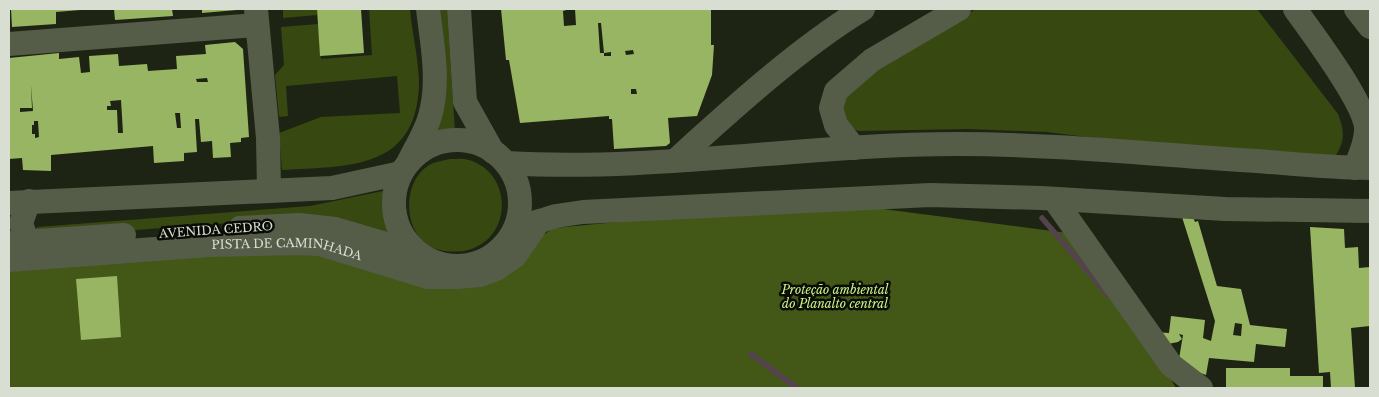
<svg xmlns="http://www.w3.org/2000/svg" width="1379" height="397" font-family="'Libre Baskerville',serif">
<style>
.green{fill:#374911}
.forest{fill:#435717}
.lines{fill:none;stroke-linecap:round;stroke-linejoin:round}
.stream{stroke:#54434e;stroke-width:5.5}
.building{fill:#97b562;fill-rule:evenodd}
.minor{stroke:#555d49;stroke-width:24}
.labels{text-anchor:middle;stroke-width:5;stroke-linejoin:round;paint-order:stroke}
.street-label{font-size:12px;fill:#d9ded2;stroke:#090c06}
.park-label{font-size:12px;font-style:italic;fill:#cdf586;stroke:#090c06}
</style>
<rect width="100%" height="100%" fill="#1e2413"/>
<path class="green" d="M283 9H317V15L283 18Z
M369 9H410C412 34 419 60 419 85 416 171 347 166 282 170L279 133 321 117 400 113 397 76 286 86 288 116 279 117 275 75 284 65 281 27 318 24 321 59 372 55Z
M435 9H447L455 133 438 135 425 141Z
M976 9H1257L1338 114C1345 132 1345 142 1334 158L1232 155 1047 132 967 129 858 131C840 124 838 100 849 86Z
M450 159C456 159 463 158 469 160 513 173 513 238 468 250 457 253 437 252 427 245 404 228 403 186 425 168 432 162 441 161 450 159Z
M388 190 386 222 394 238 298 218 42 237 34 231 37 227 310 206Z"/>
<path class="forest" d="M852 205 1083 235 1176 388H9V260L265 242 404 268 480 275 554 228 724 212Z"/>
<g class="lines">
<path class="stream" d="M1042 218 1109 296
M751 354 797 388"/>
</g>
<path class="building" d="M11 9H80V10L56 12V24L12 27Z
M114 9H172L173 16 115 20Z
M202 9H237V10L202 13Z
M317 9H361L364 53 320 56Z
M501 9H570L563 11 564 26 576 25 575 9H711V45H714L712 75 697 116 668 118 670 143 666 146 614 149 612 119H609V116L520 123 509 60H506ZM598 23H601L604 53H600ZM633 50 634 54 626 55 625 51ZM611 52V56H604V53ZM631 89H636L637 94H631Z
M235 42 243 49 249 137 241 138V142L230 143 231 157 213 158 212 141 201 142 199 119H195L197 152 184 153V161L154 163 153 146 51 155V171L23 170 22 158 9 159V58L59 53V59L79 57 81 73 90 72 89 56 118 54 119 66 147 64 148 71 177 69 176 56 206 54 205 45ZM207 78 208 82H197L196 79ZM31 85 33 111 20 112V108H32ZM121 100 123 133H118L117 110H107V106H111L110 101ZM175 113H180L181 128H177ZM34 121H38L39 137 35 138V134H32V125H34Z
M1182 217H1193L1195 222 1198 221 1217 286 1241 289 1250 325 1287 329 1285 347 1256 344 1254 362 1209 358 1206 375 1178 365 1183 335 1179 334 1182 339 1178 342 1168 344 1154 332 1169 333 1171 316 1205 320 1203 338 1211 341 1215 321ZM1235 323 1242 324 1241 336 1233 335Z
M1310 227 1344 229 1345 248 1358 247 1359 268 1370 267V326L1351 328 1355 388H1331L1330 372 1319 373Z
M117 276 121 337 81 340 76 279Z
M1226 368H1290V376H1323V388H1226Z"/>
<g class="lines">
<g class="minor">
<path d="M256 9 268 138 269 189"/>
<path d="M459 9 465 102 493 152"/>
<path d="M1295 9C1312 33 1363 100 1366 127 1367 141 1360 155 1355 168"/>
<path d="M1356 9 1370 27"/>
<path d="M9 44 257 25"/>
<circle cx="457" cy="203" r="63"/>
<path d="M854 148 836 125 831 108 836 91 872 60 959 9"/>
<path d="M677 159C733 108 799 48 863 9"/>
<path d="M409 161C416 147 426 131 430 116 440 81 432 44 428 9"/>
<path d="M506 163C656 172 807 144 958 144 1057 144 1158 155 1257 161 1295 164 1333 168 1370 168"/>
<path d="M1054 199 1171 365 1201 388"/>
<path d="M9 203 332 188 401 173"/>
<path d="M240 228 299 225 335 229 420 254"/>
<path d="M515 229 556 216 583 212 930 195 1041 198 1225 209 1370 211"/>
<path d="M27 241 21 223 29 201"/>
<path d="M9 243 124 235"/>
<path id="s1" d="M9 260 208 245 296 243 320 244 428 277H457L480 275 496 269 515 256 539 221"/>
</g>
</g>
<g class="labels">
<g class="street-label">
<text transform="translate(216 230) rotate(-4)" y="4">AVENIDA CEDRO</text>
<text dy="4" stroke="none"><textPath href="#s1" startOffset="279">PISTA DE CAMINHADA</textPath></text>
</g>
<g class="park-label">
<text x="835" y="294">Proteção ambiental<tspan x="835" dy="14">do Planalto central</tspan></text>
</g>
</g>
<rect width="1379" height="397" fill="none" stroke="#d9ded2" stroke-width="20"/>
</svg>
